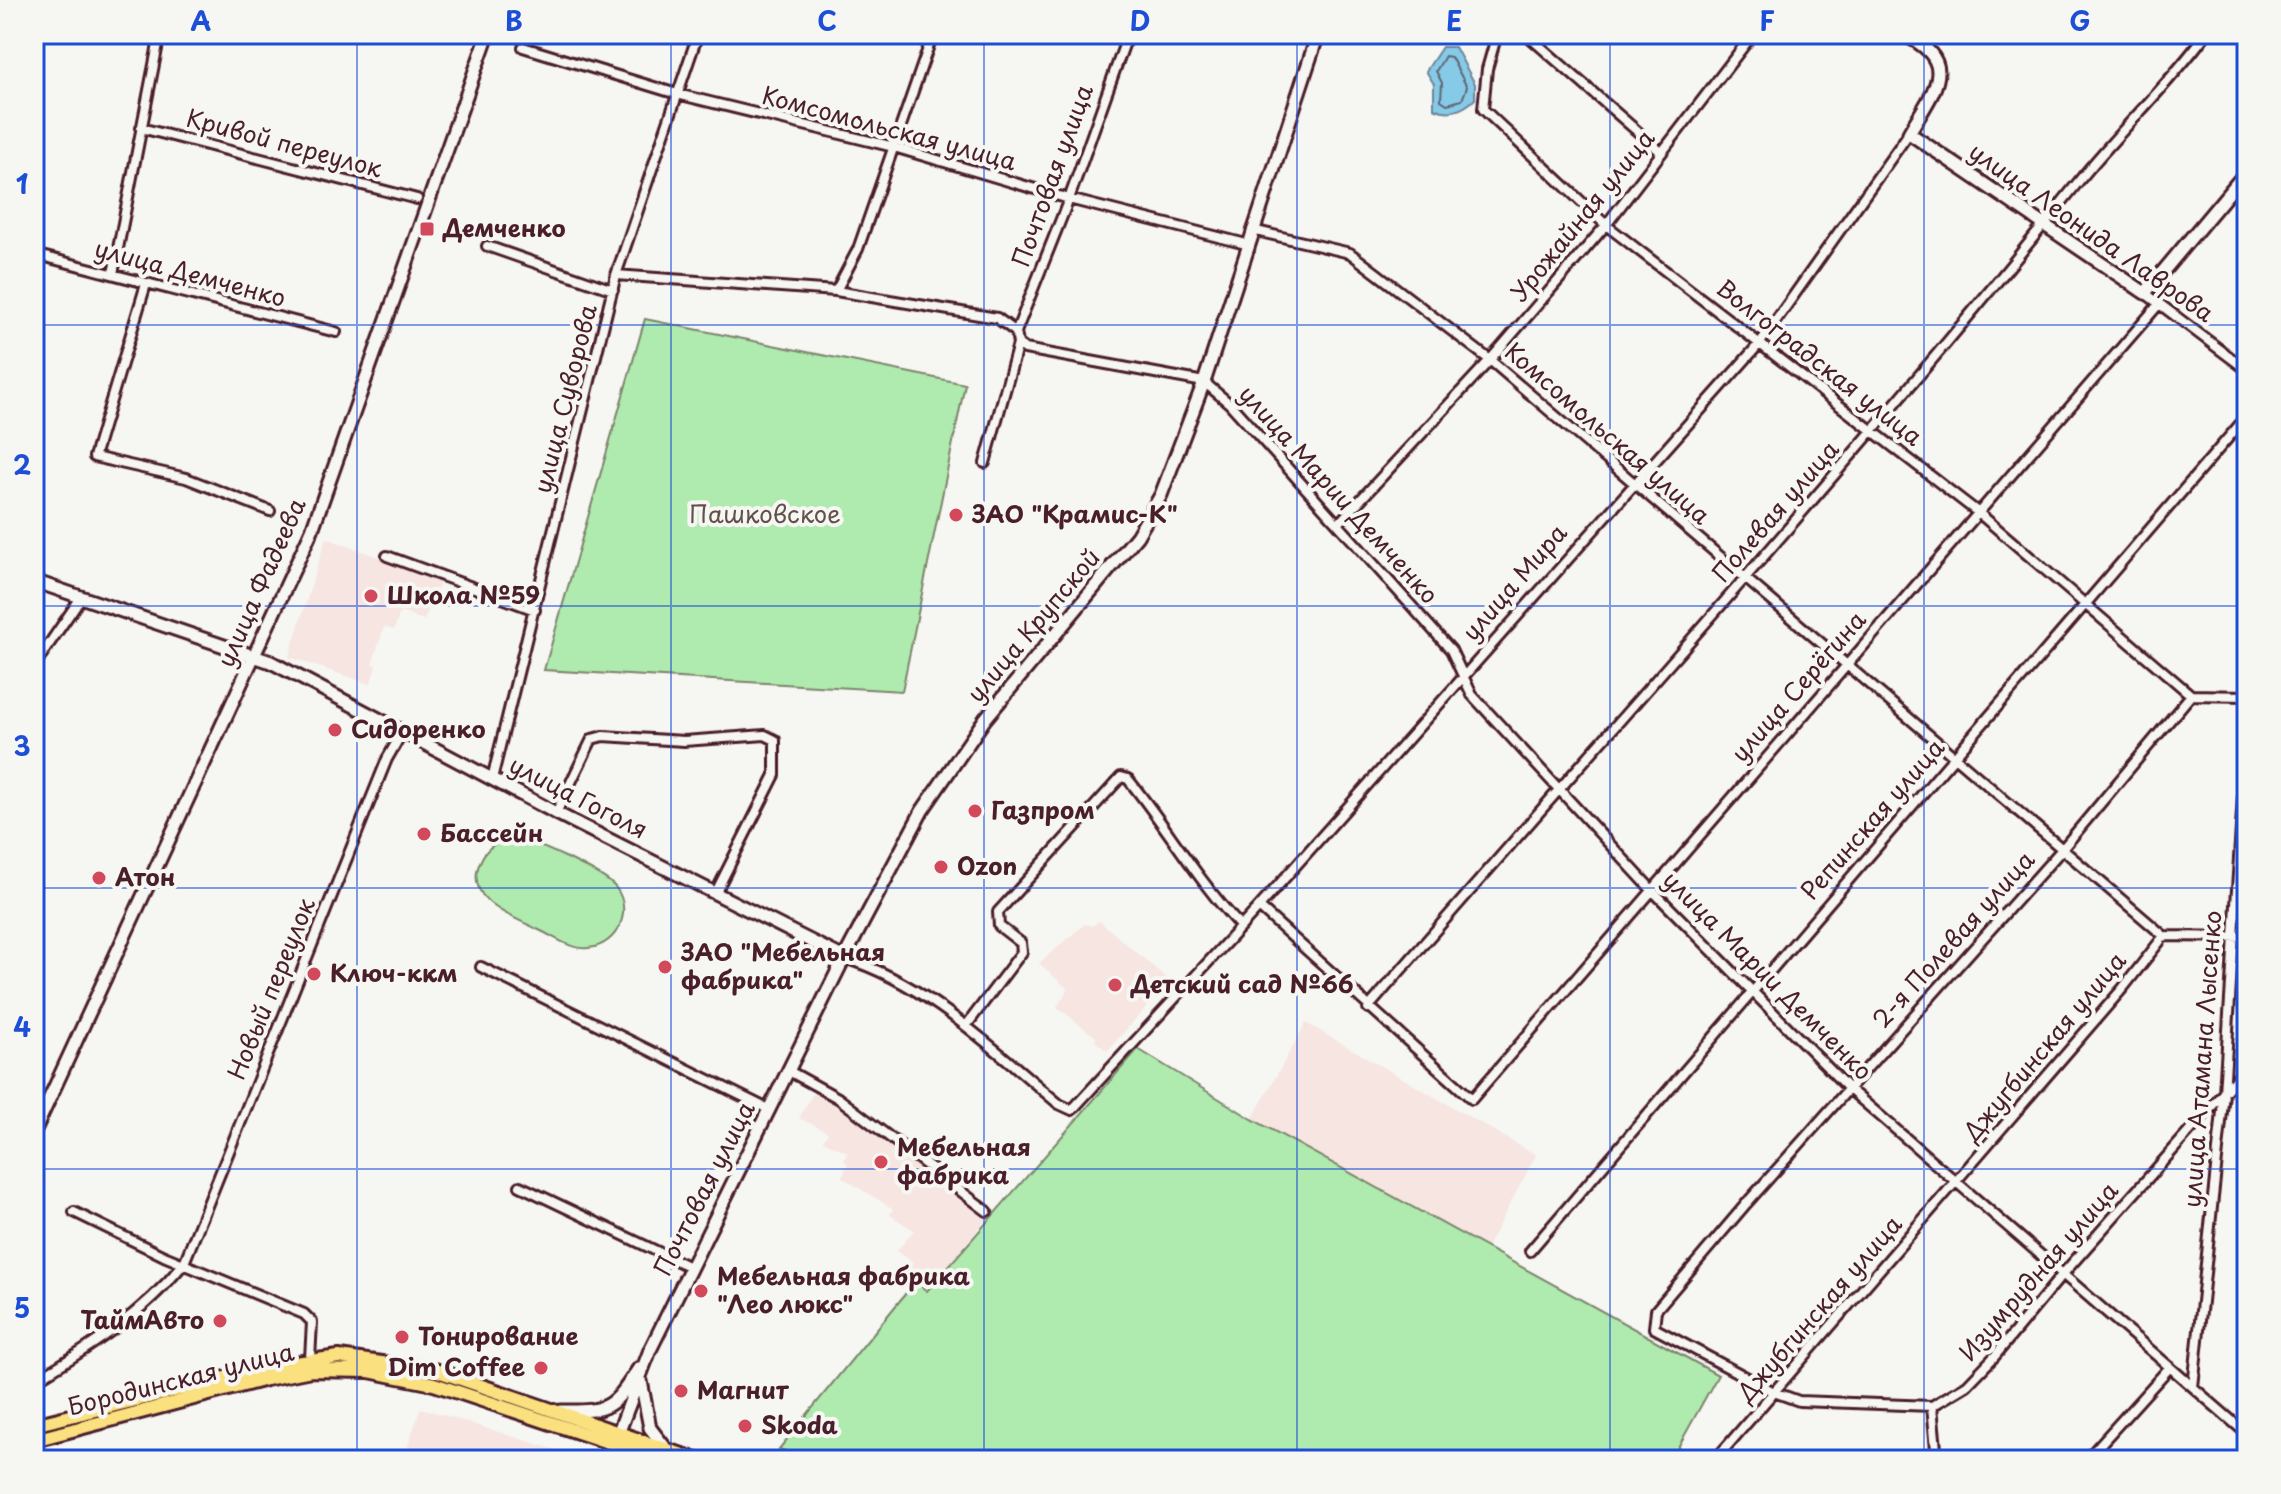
<svg xmlns="http://www.w3.org/2000/svg" width="2281" height="1494" font-family="'Playpen Sans',sans-serif">
<style>
.built{fill:#f6e5e0}
.green{fill:#afeaae;stroke:#7c846c;stroke-width:2}
.water{fill:#85cae6;stroke:#6d869b;stroke-width:2}
.lines{fill:none;stroke-linecap:round;stroke-linejoin:round}
.shore{stroke:#626376;stroke-width:2}
.street-casing{stroke:#4a1f2b;stroke-width:14}
.secondary-casing{stroke:#4a1f2b;stroke-width:17}
.primary-casing{stroke:#4a1f2b;stroke-width:18}
.street{stroke:#f6f6f2;stroke-width:8}
.secondary{stroke:#f6f6f2;stroke-width:11}
.primary{stroke:#fbe080;stroke-width:12}
.grid{fill:none;stroke:#1d4ed8;stroke-width:2;stroke-opacity:0.55}
.poi-dot{fill:#d1495b;stroke:#f6f6f2;stroke-width:3}
.labels{text-anchor:middle;stroke-width:8;stroke-linejoin:round;paint-order:stroke}
.street-label{font-size:24px;fill:#4a1f2b;stroke:#f6f6f2}
.poi-label{font-size:24px;font-weight:bold;fill:#4a1f2b;stroke:#f6f6f2;text-anchor:start}
.park-label{font-size:24px;fill:#63524c;stroke:#f6f6f2}
.neatline{fill:none;stroke:#1d4ed8;stroke-width:3}
.grid-label{font-size:26px;text-anchor:middle;font-weight:bold;fill:#1d4ed8}
</style>
<rect width="100%" height="100%" fill="#f6f6f2"/>
<filter id="ink" filterUnits="userSpaceOnUse"><feTurbulence type="fractalNoise" baseFrequency=".0125" numOctaves="2"/><feDisplacementMap in="SourceGraphic" scale="16" xChannelSelector="R" yChannelSelector="G"/><feConvolveMatrix kernelMatrix="1 2 1 2 8 2 1 2 1" color-interpolation-filters="sRGB"/></filter>
<g filter="url(#ink)">
<path class="built" d="M326 538 441 580 424 620 400 612 394 630 384 627 372 664 376 666 370 684 289 657Z
M1099 921 1170 981 1107 1051 1095 1041 1096 1037 1057 1007 1068 989 1039 963 1085 924 1093 926Z
M1306 1023 1536 1155 1486 1249 1252 1119Z
M816 1088 987 1218 927 1292 909 1280 913 1275 906 1270 913 1262 897 1251 914 1230 890 1215 893 1209 842 1177 848 1164 844 1160 848 1152 823 1141 828 1132 799 1118Z
M421 1408 588 1460H403Z"/>
<path class="green" d="M645 319 965 384 902 691 544 670Z
M511 838C531 839 604 873 616 888 635 913 614 951 582 948 567 947 551 935 537 929 509 915 460 899 482 858 488 846 498 841 511 838Z
M1138 1049 1252 1119 1718 1375 1671 1460H812L779 1449 915 1282 927 1291Z"/>
<path class="water" d="M1442 47H1455L1475 84V99C1462 111 1450 115 1434 108V84L1426 71Z"/>
<g class="lines">
<path class="shore" d="M1445 56 1451 57 1467 87 1462 100 1447 104 1441 100 1442 83 1436 71Z"/>
<g class="street-casing">
<path id="street" d="M1497 34 1487 69 1483 109 1606 225 1980 514 2191 695
M1526 34 1661 152
M523 47 677 94 894 147 1069 199 1246 244
M141 128 417 199
M1252 230 1350 253 1490 360 2164 936
M487 246 613 290
M34 254 336 332
M113 274 160 34
M616 275 836 291 997 318 1016 332 1018 344 1025 349 1204 382 1230 404 1451 650 1472 695 1652 890 1848 1088 2247 1434
M146 284 94 457 186 478 270 511
M836 291 858 249 933 34
M2145 293 2247 370
M1016 332 1069 199 1128 34
M985 463 1018 344
M1339 523 1490 360 1606 225 1753 34
M387 556 535 610
M34 666 82 596
M492 779 616 275 698 34
M556 813 592 739 603 736 684 741 765 735 775 740V775L716 892
M1259 907 1472 1099 2159 304
M2164 936 2247 937
M844 958C927 983 993 1049 1059 1104L1072 1110 1259 907 1760 343 1909 133
M481 967 770 1110
M1368 1008C1606 733 1852 465 2079 181 2120 130 2168 86 2206 34
M966 1026 1022 952 1021 943 999 926 998 912 1121 777 1128 779C1167 827 1198 881 1241 927
M789 1071 838 1098 987 1211
M2243 1071 2062 1275 1994 1357 1967 1385 1932 1406 1799 1401 1774 1392 1654 1328 1656 1310 1746 1204 2064 847 2191 695 2247 696
M520 1186 690 1267
M74 1212 164 1256 304 1314 312 1322 310 1359
M1530 1251 2247 416
M34 1381C89 1348 143 1314 184 1263L387 759 403 731
M2193 1387 2224 1093 2247 733
M1932 1406 1937 1460
M1715 1460 2123 988 2164 936
M2086 1460 2170 1367"/>
</g>
<g class="secondary-casing">
<path id="secondary" d="M1903 34C1962 62 1934 90 1909 133L2145 293 2247 171
M34 581 271 662 556 813 844 958
M34 1132 312 530 488 34
M641 1381 650 1428 667 1450
M561 1411C610 1412 613 1408 639 1368
M616 1439 650 1350 844 958 922 811 985 719 1137 536 1161 495 1204 382 1318 34"/>
</g>
<g class="primary-casing">
<path id="primary" d="M34 1425 274 1366 339 1357 438 1371 697 1460
M34 1440 266 1379 311 1370 369 1371 434 1384 662 1460"/>
</g>
<use href="#street" class="street"/>
<use href="#secondary" class="secondary"/>
<use href="#primary" class="primary"/>
</g>
</g>
<path class="grid" d="M357 34V1460M671 34V1460M984 34V1460M1297 34V1460M1610 34V1460M1924 34V1460M34 325H2247M34 606H2247M34 888H2247M34 1169H2247"/>
<g class="poi-dot">
<rect x="419" y="221" width="16" height="16" rx="4"/>
<circle cx="956" cy="515" r="8"/>
<circle cx="371" cy="596" r="8"/>
<circle cx="335" cy="730" r="8"/>
<circle cx="975" cy="811" r="8"/>
<circle cx="424" cy="834" r="8"/>
<circle cx="941" cy="867" r="8"/>
<circle cx="99" cy="878" r="8"/>
<circle cx="665" cy="967" r="8"/>
<circle cx="314" cy="974" r="8"/>
<circle cx="1115" cy="985" r="8"/>
<circle cx="881" cy="1162" r="8"/>
<circle cx="701" cy="1291" r="8"/>
<circle cx="220" cy="1321" r="8"/>
<circle cx="402" cy="1337" r="8"/>
<circle cx="541" cy="1368" r="8"/>
<circle cx="681" cy="1391" r="8"/>
<circle cx="745" cy="1426" r="8"/>
</g>
<g class="labels">
<g class="street-label">
<text transform="translate(889 129) rotate(15)" y="8">Комсомольская улица</text>
<text transform="translate(284 144) rotate(15)" y="8">Кривой переулок</text>
<text transform="translate(1053 176) rotate(-70)" y="8">Почтовая улица</text>
<text transform="translate(1583 216) rotate(-51)" y="8">Урожайная улица</text>
<text transform="translate(2091 233) rotate(35)" y="8">улица Леонида Лаврова</text>
<text transform="translate(190 274) rotate(15)" y="8">улица Демченко</text>
<text transform="translate(1819 363) rotate(38)" y="8">Волгоградская улица</text>
<text transform="translate(566 399) rotate(-76)" y="8">улица Суворова</text>
<text transform="translate(1607 434) rotate(41)" y="8">Комсомольская улица</text>
<text transform="translate(1338 495) rotate(48)" y="8">улица Марии Демченко</text>
<text transform="translate(1776 512) rotate(-49)" y="8">Полевая улица</text>
<text transform="translate(262 583) rotate(-66)" y="8">улица Фадеева</text>
<text transform="translate(1515 583) rotate(-49)" y="8">улица Мира</text>
<text transform="translate(1034 626) rotate(-50)" y="8">улица Крупской</text>
<text transform="translate(1799 687) rotate(-49)" y="8">улица Серёгина</text>
<text transform="translate(578 798) rotate(27)" y="8">улица Гоголя</text>
<text transform="translate(1873 820) rotate(-49)" y="8">Репинская улица</text>
<text transform="translate(1954 940) rotate(-48)" y="8">2-я Полевая улица</text>
<text transform="translate(1767 976) rotate(45)" y="8">улица Марии Демченко</text>
<text transform="translate(272 989) rotate(-68)" y="8">Новый переулок</text>
<text transform="translate(2045 1047) rotate(-50)" y="8">Джугбинская улица</text>
<text transform="translate(2203 1059) rotate(-86)" y="8">улица Атамана Лысенко</text>
<text transform="translate(705 1189) rotate(-63)" y="8">Почтовая улица</text>
<text transform="translate(2039 1272) rotate(-49)" y="8">Изумрудная улица</text>
<text transform="translate(1820 1309) rotate(-49)" y="8">Джубгинская улица</text>
<text transform="translate(181 1380) rotate(-14)" y="8">Бородинская улица</text>
</g>
<g class="poi-label">
<text x="443" y="237">Демченко</text>
<text x="972" y="523">ЗАО "Крамис-К"</text>
<text x="387" y="604">Школа №59</text>
<text x="351" y="738">Сидоренко</text>
<text x="991" y="819">Газпром</text>
<text x="440" y="842">Бассейн</text>
<text x="957" y="875">Ozon</text>
<text x="115" y="886">Атон</text>
<text x="681" y="961">ЗАО "Мебельная<tspan x="681" dy="28">фабрика"</tspan></text>
<text x="330" y="982">Ключ-ккм</text>
<text x="1131" y="993">Детский сад №66</text>
<text x="897" y="1156">Мебельная<tspan x="897" dy="28">фабрика</tspan></text>
<text x="717" y="1285">Мебельная фабрика<tspan x="717" dy="28">"Лео люкс"</tspan></text>
<text x="204" y="1329" text-anchor="end">ТаймАвто</text>
<text x="418" y="1345">Тонирование</text>
<text x="525" y="1376" text-anchor="end">Dim Coffee</text>
<text x="697" y="1399">Магнит</text>
<text x="761" y="1434">Skoda</text>
</g>
<g class="park-label">
<text x="765" y="523">Пашковское</text>
</g>
</g>
<rect width="2281" height="1494" fill="none" stroke="#f6f6f2" stroke-width="88"/>
<rect x="44" y="44" width="2193" height="1406" class="neatline"/>
<g class="grid-label">
<text x="201" y="31">A</text>
<text x="514" y="31">B</text>
<text x="827" y="31">C</text>
<text x="1140" y="31">D</text>
<text x="1454" y="31">E</text>
<text x="1767" y="31">F</text>
<text x="2080" y="31">G</text>
<text x="22" y="194">1</text>
<text x="22" y="475">2</text>
<text x="22" y="756">3</text>
<text x="22" y="1037">4</text>
<text x="22" y="1318">5</text>
</g>
</svg>
